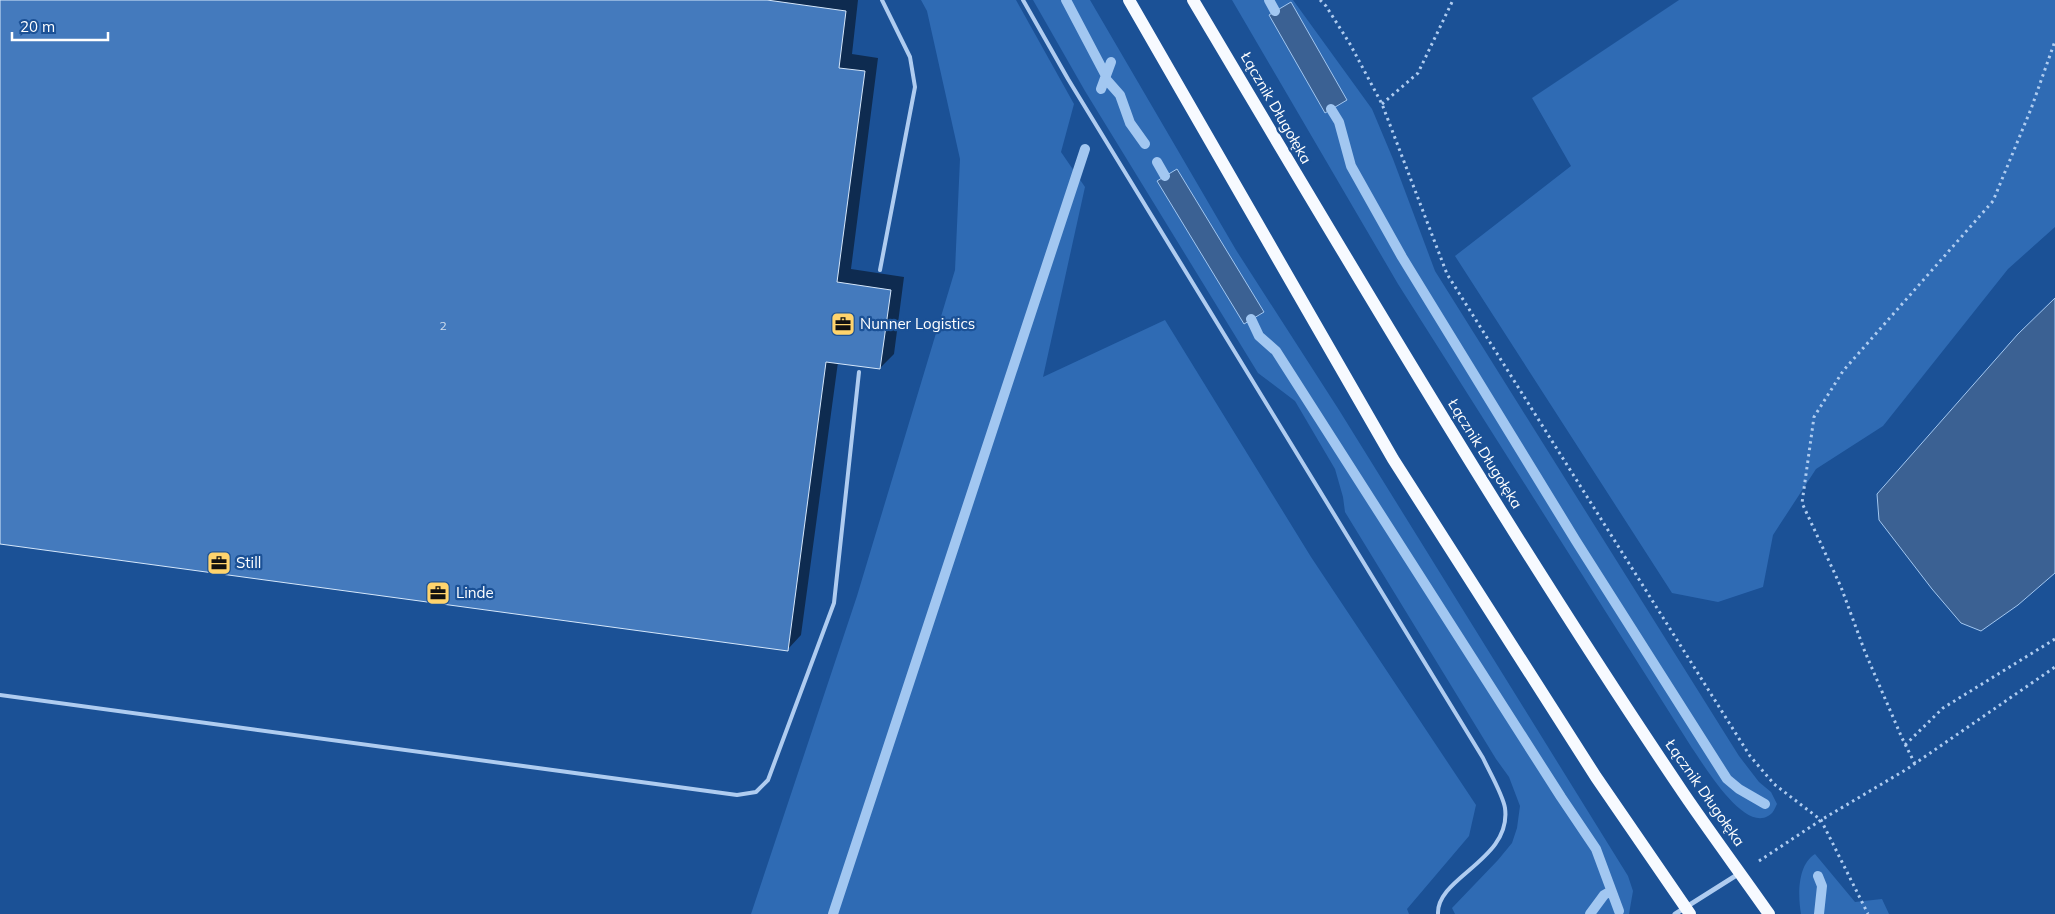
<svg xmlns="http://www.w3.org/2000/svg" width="2055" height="914" font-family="Mulish,sans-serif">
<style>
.green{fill:#2f6bb4}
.water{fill:#3b6193;stroke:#a2c7f1}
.shadow{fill:#0007}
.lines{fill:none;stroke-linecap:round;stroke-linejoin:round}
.stream{stroke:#a2c7f1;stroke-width:10}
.building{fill:#447abd;stroke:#d5e7fb}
.path{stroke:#afccf0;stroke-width:3;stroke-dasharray:2.5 4;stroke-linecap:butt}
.service{stroke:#afccf0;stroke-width:4}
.minor{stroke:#afccf0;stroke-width:5}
.primary{stroke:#f7faff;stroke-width:12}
.labels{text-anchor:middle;stroke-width:4.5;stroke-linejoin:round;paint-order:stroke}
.number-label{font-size:12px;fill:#d0deee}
.street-label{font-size:15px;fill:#fff;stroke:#1b5196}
.poi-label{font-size:15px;fill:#fff;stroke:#1b5196;text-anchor:start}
</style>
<rect width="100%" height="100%" fill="#1b5196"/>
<path class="green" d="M921 0H1016L1074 104 1061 152 1085 187 1043 377 1165 320 1311 557 1476 805 1469 836 1407 909 1409 914H751L857 596 955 270 960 159 927 11Z
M1033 0H1090L1236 250 1339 410 1628 876 1633 891 1629 914H1455L1452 908 1498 860 1512 843 1517 828 1520 806 1509 777 1496 759 1345 512 1343 497 1335 469 1295 401 1258 373 1085 91Z
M1232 0H1293L1372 109 1393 159 1435 271 1739 756 1759 782 1771 792 1777 804C1775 808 1773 814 1768 816 1743 831 1704 765 1692 748L1398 284Z
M1679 0H2055V227L2008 269 1883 426 1816 469 1773 535 1763 587 1718 602 1672 593 1455 256 1571 166 1532 98Z
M1815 854 1855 902 1882 899 1889 914H1801C1798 896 1797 865 1815 854Z"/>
<path class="water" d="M1291 2 1347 100 1325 113 1269 15Z
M1177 169 1264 312 1244 324 1157 181Z
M2055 298V573L2018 605 1981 631 1961 623 1932 589 1879 520 1877 494 2018 334Z"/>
<path class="shadow" d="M0 0H858L852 54 878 58 851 269 904 277 894 354 880 368 838 362 801 635 788 649 0 542Z"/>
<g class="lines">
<path class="stream" d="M1066 0 1106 76
M1269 0 1275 11
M1105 78 1120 95 1130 123 1145 144
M1101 89 1111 62
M1331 109 1339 122 1351 166 1402 257 1576 541 1727 779 1739 789 1765 804
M1157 162 1165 176
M1251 319 1259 336 1276 351 1561 797 1596 849 1619 911
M1818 876 1822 886 1819 914
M833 914 1085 149
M1590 914 1604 895 1611 891"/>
</g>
<path class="building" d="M0 0H767L846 11 839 68 865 71 837 282 891 290 880 369 826 362 788 651 0 544Z"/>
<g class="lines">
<path class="path" d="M1320 0 1326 6 1350 44 1382 104 1447 274 1750 756 1774 784 1821 820 1868 914
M1382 104 1418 73 1453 0
M1905 745 1943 708 2055 639
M1915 764 1902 738 1865 652 1841 587 1802 503 1814 417 1843 371 1993 201 2031 109 2055 41
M1759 861 1821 820 1907 769 2055 667"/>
<path class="service" d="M1023 0 1068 79 1483 758C1489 771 1503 795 1505 808 1512 860 1436 877 1438 914
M880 270 915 87 910 57 882 0
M0 695 737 795 756 792 768 780 834 603 859 372"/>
<path class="minor" d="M1675 914 1740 873"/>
<path class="primary" d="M1129 0 1393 459 1596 777 1690 914
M1193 0C1352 268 1510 536 1684 794 1712 835 1741 874 1769 914"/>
</g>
<defs>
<g id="office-square" transform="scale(1.25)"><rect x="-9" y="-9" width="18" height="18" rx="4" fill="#ffd46d" stroke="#1b5196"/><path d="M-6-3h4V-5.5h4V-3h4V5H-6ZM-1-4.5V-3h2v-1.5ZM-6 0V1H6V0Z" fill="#111"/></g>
</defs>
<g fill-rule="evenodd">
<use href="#office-square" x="843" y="324"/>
<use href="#office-square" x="219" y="563"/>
<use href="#office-square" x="438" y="593"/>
</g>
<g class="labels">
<g class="number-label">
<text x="443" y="330">2</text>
</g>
<g class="street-label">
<text transform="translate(1276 108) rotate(60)" y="5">Łącznik Długołęka</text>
<text transform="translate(1485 454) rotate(58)" y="5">Łącznik Długołęka</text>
<text transform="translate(1705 793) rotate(55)" y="5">Łącznik Długołęka</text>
</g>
<g class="poi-label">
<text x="860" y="329">Nunner Logistics</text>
<text x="236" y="568">Still</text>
<text x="456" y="598">Linde</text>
</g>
</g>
<path d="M12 32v8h96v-8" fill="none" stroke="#ffffff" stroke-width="2.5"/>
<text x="20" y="32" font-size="15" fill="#ffffff" stroke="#1b5196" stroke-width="4" paint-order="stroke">20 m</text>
</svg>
